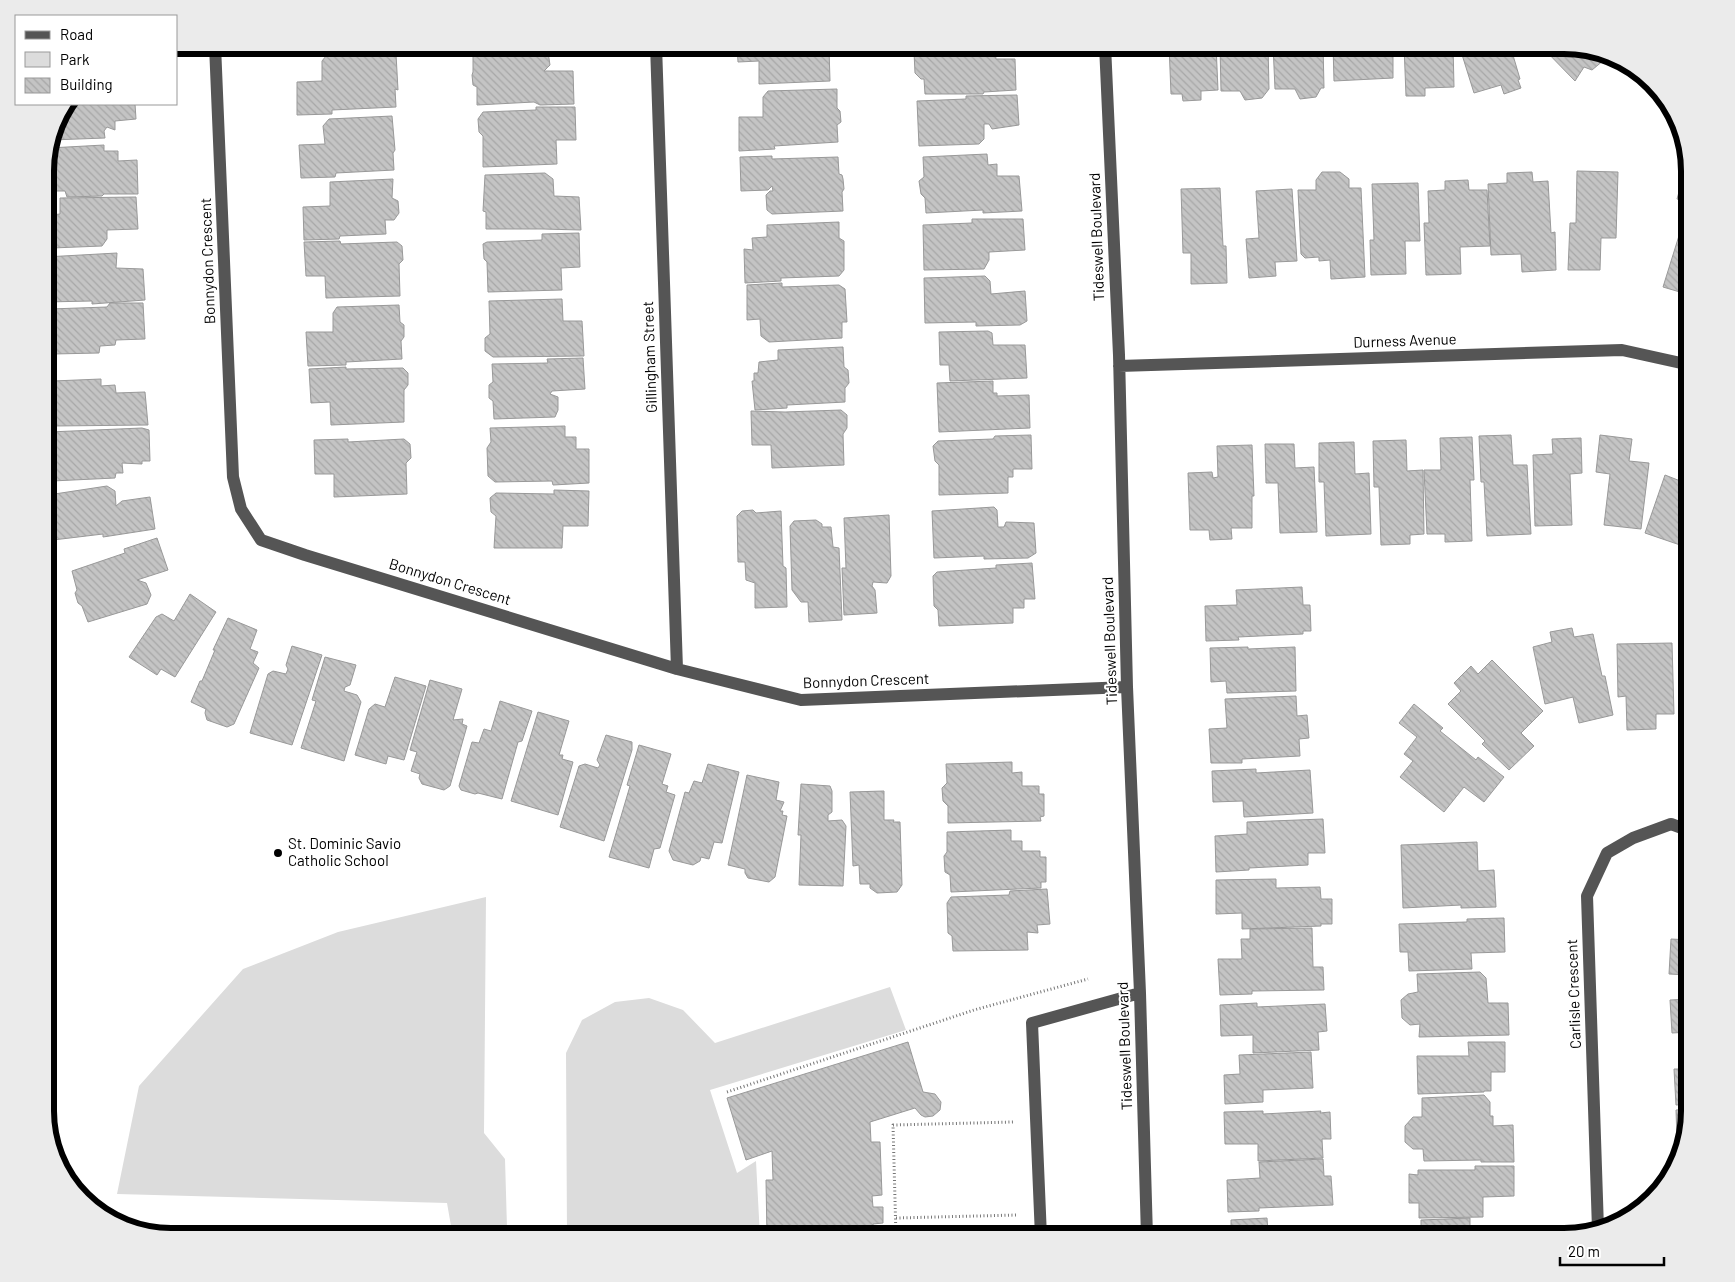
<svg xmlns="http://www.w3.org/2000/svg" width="1735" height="1282" font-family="Barlow,sans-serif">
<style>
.green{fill:#dcdcdc}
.building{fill:url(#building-back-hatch);stroke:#999}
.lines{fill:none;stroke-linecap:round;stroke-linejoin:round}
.path{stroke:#777;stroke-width:3;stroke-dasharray:1 2.5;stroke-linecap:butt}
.minor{stroke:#555;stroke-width:12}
.poi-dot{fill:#000;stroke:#fff;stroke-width:2}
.labels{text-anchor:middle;stroke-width:4;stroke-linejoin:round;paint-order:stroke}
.street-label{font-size:15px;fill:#000;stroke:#fff}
.poi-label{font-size:15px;fill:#000;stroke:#fff;text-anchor:start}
.rim{fill:none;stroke:#000;stroke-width:6}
</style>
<defs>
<pattern id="building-back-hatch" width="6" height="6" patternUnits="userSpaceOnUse" patternTransform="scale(1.25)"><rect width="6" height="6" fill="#c4c4c4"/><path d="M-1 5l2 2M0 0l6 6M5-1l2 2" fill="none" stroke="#a7a7a7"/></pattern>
</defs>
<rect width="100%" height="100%" fill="#fff"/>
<path class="green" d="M486 897 484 1133 505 1159 507 1228 451 1226 447 1203 117 1194 139 1086 243 969 338 932Z
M890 987 906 1030 710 1090 737 1173 756 1161 760 1237H567L566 1053 582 1020 615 1002 649 998 683 1010 715 1043Z"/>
<path class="building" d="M326 45H379L328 47Z
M737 45H832L829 49 830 81 759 84V61L738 62Z
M982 45V50H995L996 59H1015L1016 90 984 92 983 94H925L924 79H921L915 73 914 52 920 47Z
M1169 45H1216L1218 90 1201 91V100L1183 101 1182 94H1171Z
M1220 45H1268L1269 89 1262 98 1245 100 1240 91H1221Z
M1273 45H1323L1324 88H1321L1316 97 1300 99 1295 89H1275Z
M1333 45H1393V78L1334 81Z
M1404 45H1453L1454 87 1425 88V96H1406Z
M1459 45H1510L1520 79 1518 80 1521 88 1504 94 1501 85 1474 93Z
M1540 45H1564L1603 51 1602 53 1604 60 1592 70 1584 67 1575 81Z
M543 47 548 52 550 65 544 71H573L574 104 540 105 534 102 477 105V87L473 85 472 75 473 72V49Z
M396 54 398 90 395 89 396 107 332 110V114L297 115V82L322 81V61L326 56Z
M837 89V108L840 111 841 122 837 125 838 142 774 146 775 149 739 151V117H763V97L768 91Z
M1017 95 1019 125 992 129 989 124H984V139L979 144 919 146 917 101 966 99V96Z
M67 104H135L136 119 115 121V130L107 127 104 131 105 138 51 140 58 115Z
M536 107H575L576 140H556L557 164 483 167V136L479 132 478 119 483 112 536 110Z
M392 116 395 150 393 153 394 170 336 173 335 177 301 178 299 145 325 144 323 126 329 119Z
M104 145V151H118V161L137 160 138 194H104L102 196 67 197 65 191H46L45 163 49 148Z
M987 154 988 165 997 164V176H1019L1022 211 983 213V210L926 213 925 198 921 194 919 181 924 177 923 157Z
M772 156V159L838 157 839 174 842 175 843 179 844 189 842 192 843 211 772 214 767 210 766 195 770 191H773L772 186 768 190 741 191 740 157Z
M1577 171 1618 172 1616 238H1601L1600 270H1568L1570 223H1576Z
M1685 171 1690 173V222L1679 219 1684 201 1677 199Z
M1322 172H1340L1349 179V188H1361L1365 277 1331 279 1330 260 1319 261V257L1305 258 1301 254 1298 190H1316V180Z
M1532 172 1533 182 1548 181 1551 233 1555 232 1556 270 1522 272 1521 254 1491 255 1488 184 1507 183V173Z
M545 173 553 179 554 196 579 197 581 230 542 229H486V212L483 211 485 175Z
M393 179 392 198 398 201 399 213 394 220H385L386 234 340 236 339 239 304 240 303 207 330 206V182Z
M1468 180 1469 190H1487L1490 246 1460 247 1461 274 1426 275 1424 223H1429L1428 191 1445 190V181Z
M1418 183 1420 241H1405L1406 274 1371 275 1370 240H1374L1372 184Z
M1220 188 1223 246H1226L1227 283 1191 284V253H1183L1181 189Z
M1292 189 1297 261 1275 262 1276 276 1249 278 1246 239 1259 238 1256 191Z
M136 197 138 229 107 230V239L102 246 52 248 51 215 60 214V198Z
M972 219H1023L1025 250 989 252V260L984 269 924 270 923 225 972 223Z
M839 222V238L844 241V270L839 276 781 278V281L745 283 744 249 753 250 752 238 767 237V225Z
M1682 226 1690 229V295L1663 287Z
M579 233 580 267 561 268 562 290 488 292 487 262 484 259 483 244 487 242 542 240V234Z
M340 241 341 244 397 242 402 246 403 260 399 264 400 296 326 298 325 276H306L304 242Z
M117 253 116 268 143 269 145 300 92 304V301L45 302V257Z
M985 276 990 281 991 294 1025 291 1027 321 1020 325 976 326V322L925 323 924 278Z
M782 283V287L839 285 845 289 847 322H842V338L769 342 761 336 760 319 747 320V285Z
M562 299 563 321H582L584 356 493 357 485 351V338L490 334 489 301Z
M110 303H143L145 339 116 340 115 345 100 346 99 353 53 354 49 350 48 338 50 335V309L107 307Z
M399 305 400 322 404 325V337L401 341 402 359 346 362V365L308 366 306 332H333V313L337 307Z
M988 331 992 333 993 345H1025L1027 378 950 381 949 365H940L939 332Z
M843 347 844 367 848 370 849 383 845 388V402L787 405V408L755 410 752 381H754V373H758L759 362 778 360V350Z
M583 358 585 389 552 391 550 394 558 397V410L555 417 494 419 493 401 489 398V385L493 382 492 364 548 363 547 359Z
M346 367V369L403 368 408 373V385L404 390V422L331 425 330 402 311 403 309 369Z
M101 379V386L115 385 116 393 145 392 148 425 54 426 53 401 50 399 49 386 53 381Z
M993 381V393H997V396L1029 395 1030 428 939 432 937 383Z
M841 410 847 415V428L843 434 844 465 772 468 771 445H752L751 411 785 412Z
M565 426V437H576V449H589V483L553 485 552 481 495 482 488 476 487 448 491 442 490 428Z
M142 428 149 430 150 461H142V464L122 463 123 473H116L115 478 52 481 49 432Z
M1031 435 1032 469H1013V477H1008V493L939 495V465L935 461 933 446 938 441 993 439 995 436Z
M1511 435 1513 465H1527L1531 534 1487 536 1484 482H1481L1479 436Z
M1600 435 1632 439 1629 461 1649 463 1641 529 1604 525 1610 474 1596 472Z
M1472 437 1474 480H1470L1472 541 1445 542V534H1427L1424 470H1441L1440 438Z
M1581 438 1582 473 1570 474 1572 525 1535 526 1533 455 1553 454 1552 439Z
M348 439V442L404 439 410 444 411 458 406 463 407 494 334 497V474H315L314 440Z
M1406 440 1407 471 1423 470 1424 534 1410 535V544L1381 545 1379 487H1374L1373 441Z
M1354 442 1355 474 1369 473 1371 534 1326 536 1324 482H1319V443Z
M1265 444H1294L1295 468 1314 467 1317 532 1280 533 1278 483H1266Z
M1252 445 1254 496H1252V528H1231L1232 539 1210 540 1209 530H1190L1188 473 1212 472 1213 478 1218 477 1217 446Z
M1665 475 1688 484 1690 479V560L1679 557 1683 546 1645 533Z
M107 486 115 491 116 506 122 501 150 497 155 529 103 537V534L53 540 48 495Z
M554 490 589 491 588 526H563L562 548H494L496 516 491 512 490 498 496 493 554 494Z
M994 507 997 510 998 527H1004L1006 522 1034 523 1036 553 1028 558 984 559V556L934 558 932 511Z
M753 510 756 513 781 511 783 566 786 568 787 607 755 608V583L746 580 745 562H738L737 516 742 511Z
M889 515 891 576 887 583 873 582 872 586 875 590 877 613 844 615 842 568H846L844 518Z
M816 520 822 524V527H831L833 547 839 548 842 620 809 622 808 602H801L792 590 790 526 794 521Z
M157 538 168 570 137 580 146 583 151 595 147 604 88 622 82 606 78 603 75 593 77 590 72 571 125 553 124 549Z
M1032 563 1035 599H1024V608H1013V623L939 626 938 610 934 606 933 576 937 572 996 568V565Z
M1302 587 1303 605H1310L1311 631H1303V634L1238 637 1239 640 1206 641 1205 606 1237 605 1236 590Z
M190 594 216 612 175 677 161 669 157 675 129 657 156 617 162 614 174 621Z
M228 618 257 630 250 649 258 652 253 663 259 668 234 724 227 727 207 720 205 713 206 709 191 702 200 681H202L215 650H213Z
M1572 628 1574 637 1593 634 1602 676H1605L1613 715 1579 723 1573 697 1545 704 1533 647 1552 642 1550 632Z
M1672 643 1674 714H1656V729L1627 730 1626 696 1618 697 1617 644Z
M292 646 322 655 292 745 250 733 268 674 273 671 286 674 288 669 286 665Z
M1248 647V649L1295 647 1296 691 1227 693 1226 681 1211 682 1210 648Z
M325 657 356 665 350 685 345 687 344 691 357 695 361 702 344 761 301 748 316 701 312 700Z
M1492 660 1543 711 1521 733 1534 746 1509 770 1482 744 1485 741 1448 704 1461 691 1454 683 1471 666 1478 674Z
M395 677 426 686 404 760 388 756 386 764 355 755 369 709 375 704 385 707Z
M430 680 462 689 453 720 463 719 462 724 467 726 450 786 444 790 422 784 419 778 420 774 411 771 417 752 410 750Z
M1296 696 1297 716 1307 715 1309 738 1299 739 1300 756 1242 759V763H1211L1209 729 1227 728 1225 699Z
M1690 696V713L1685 711Z
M500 701 532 711 522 741 518 742 502 799 478 793 475 794 461 790 459 786 472 742 479 743 484 729 491 731Z
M1414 704 1443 728 1440 731 1476 760 1478 757 1504 777 1484 802 1464 787 1444 812 1400 777 1413 761 1404 754 1417 737 1399 723Z
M538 712 569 721 559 755H563L562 759 573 762 558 815 511 801Z
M606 735 632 742V750L604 841 560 827 579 766 585 764 598 768 600 765 597 760Z
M639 745 671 754 662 784 668 786 666 792 675 795 660 848 654 849 649 868 609 857 630 786 627 785Z
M1012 762V773L1022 772V786H1039V794H1044V816L1040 817 1041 821 948 823V806L943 801 942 788 947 783 946 764Z
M708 764 739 772 722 843 714 842 709 859 701 857 700 861 693 865 673 860 669 851 685 792 689 793 694 781 702 783Z
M1256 769V773L1310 770 1313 813 1244 817 1243 801 1213 802 1212 771Z
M747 775 779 782 776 800 784 802 780 811H783L782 815 787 816 775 877 769 882 748 878 745 873V869L728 865Z
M801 784 830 786 832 791V812L828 815V821L842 820 846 826 843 886 799 885 801 835H798Z
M884 791V820H894L893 822H900L902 885 897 892 877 893 870 888V884H860L859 865 853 866 850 792Z
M1323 819 1325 853H1308V865L1249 868V870L1216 872 1215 836 1247 834V822Z
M1011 830V841H1022V851H1040V857H1046V882H1041V888L951 892 950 875 945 872 944 856 947 852V832Z
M1477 842 1478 871 1494 870 1496 907 1461 908V905L1403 908 1401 845Z
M1276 879V888L1320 887 1321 899H1332V924H1321V926L1242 929V913L1216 914V880Z
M1047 889 1050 924 1037 925 1038 933 1027 932 1028 950 953 951 952 936 948 933 947 903 951 897 1009 895 1010 891Z
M1504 918 1505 952 1471 953 1472 969 1409 971 1408 952H1400L1399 924 1467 922V919Z
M1312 928 1313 967H1323L1324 990 1252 991V994L1220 995 1218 959H1242L1241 939H1250V929Z
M1671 939 1690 940V975L1669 974Z
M1480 972 1486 978 1488 1003H1508L1509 1035 1419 1037 1420 1024 1410 1025 1402 1018 1401 1000 1408 994 1418 992 1417 974Z
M1690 999V1032L1672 1033 1670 1000Z
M1257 1003V1007L1325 1004 1327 1031 1318 1032 1319 1050 1253 1053V1035L1221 1036 1220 1005Z
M908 1042 923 1092 935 1094 941 1102 940 1110 933 1116 925 1117 921 1115 915 1108 870 1122 871 1142H880L882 1195 872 1196 873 1207H883V1223L873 1224 874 1237H767L766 1180H773L772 1151 746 1160 727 1098Z
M1468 1042H1505V1072H1491V1091H1484V1092L1418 1094 1417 1056H1469Z
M1311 1052 1313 1088 1263 1090V1102L1225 1104 1224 1075 1240 1074 1239 1055Z
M1674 1069H1690V1104L1676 1105Z
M1484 1095 1490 1102V1116H1493V1126L1513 1125 1514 1162H1481V1160L1424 1161 1423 1149H1413L1405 1142V1126L1413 1117H1422V1098Z
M1690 1109 1685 1140H1677L1676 1110Z
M1263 1111V1114L1321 1111 1320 1113 1330 1112 1331 1139H1322L1323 1158 1258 1161V1144H1225L1224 1112Z
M1323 1159 1324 1176H1331L1333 1205 1259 1208V1211L1228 1212 1227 1180 1260 1178 1259 1162Z
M1475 1166H1514V1196L1483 1197V1217L1419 1218V1203H1409V1174L1418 1175V1170H1475Z
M1267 1218 1268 1232 1317 1230V1237H1231V1220Z
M1470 1218V1235H1517V1237H1421V1220Z"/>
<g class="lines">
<path class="path" d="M727 1092 974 1010 1088 979
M896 1218 1017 1215
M896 1237 893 1125 1013 1122"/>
<path class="minor" d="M215 45 233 477 241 509 261 540 305 555 677 669 801 700 1127 687
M656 45 677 669
M1105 45 1119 355 1127 687 1140 993 1147 1237
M1119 366 1622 350 1690 365
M1598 1229 1587 896 1607 853 1633 838 1671 824 1690 831
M1041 1237 1032 1023 1140 993"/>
</g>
<circle class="poi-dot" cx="278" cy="853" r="5"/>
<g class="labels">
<g class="street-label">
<text transform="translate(1097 237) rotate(-92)" y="5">Tideswell Boulevard</text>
<text transform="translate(208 261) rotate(-92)" y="5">Bonnydon Crescent</text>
<text transform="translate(1405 341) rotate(-2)" y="5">Durness Avenue</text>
<text transform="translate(650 357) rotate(-92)" y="5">Gillingham Street</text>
<text transform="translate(450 582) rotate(17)" y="5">Bonnydon Crescent</text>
<text transform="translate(1110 641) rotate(-92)" y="5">Tideswell Boulevard</text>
<text transform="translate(866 681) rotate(-2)" y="5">Bonnydon Crescent</text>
<text transform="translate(1574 994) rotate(-92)" y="5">Carlisle Crescent</text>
<text transform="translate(1125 1046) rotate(-92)" y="5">Tideswell Boulevard</text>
</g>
<g class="poi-label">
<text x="288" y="849">St. Dominic Savio<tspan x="288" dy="17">Catholic School</tspan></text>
</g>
</g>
<path d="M0 0H1735V1282H0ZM171 54H1564A117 117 0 0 1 1681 171V1111A117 117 0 0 1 1564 1228H171A117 117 0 0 1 54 1111V171A117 117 0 0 1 171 54Z" fill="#ebebeb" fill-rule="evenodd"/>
<path class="rim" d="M171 54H1564A117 117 0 0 1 1681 171V1111A117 117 0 0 1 1564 1228H171A117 117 0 0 1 54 1111V171A117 117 0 0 1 171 54Z"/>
<rect x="15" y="15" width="162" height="90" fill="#ffffff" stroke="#999999"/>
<rect x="25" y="31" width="25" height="8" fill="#555555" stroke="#999999"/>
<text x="60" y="40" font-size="15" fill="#000000">Road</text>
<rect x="25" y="52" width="25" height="15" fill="#dcdcdc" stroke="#999999"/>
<text x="60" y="65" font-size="15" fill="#000000">Park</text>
<rect x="25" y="78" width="25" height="15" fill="url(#building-back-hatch)" stroke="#999999"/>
<text x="60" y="90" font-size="15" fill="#000000">Building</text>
<path d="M1560 1257v8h104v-8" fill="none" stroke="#000000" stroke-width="2.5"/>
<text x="1568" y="1257" font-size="15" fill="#000000" stroke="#ffffff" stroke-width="4" paint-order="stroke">20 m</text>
</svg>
